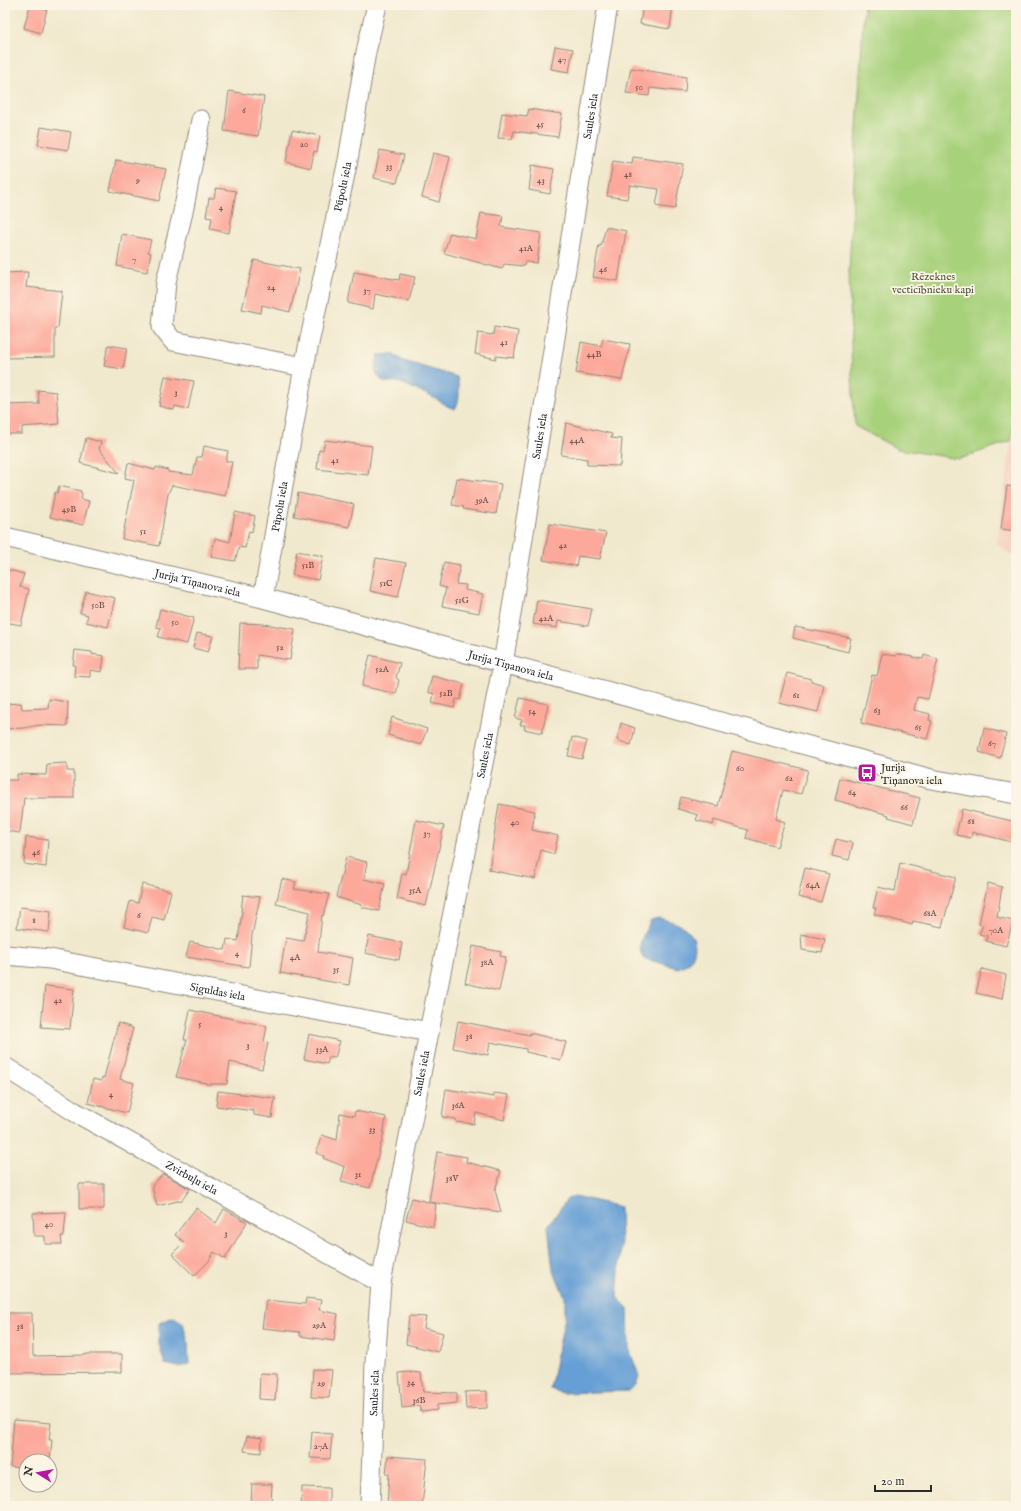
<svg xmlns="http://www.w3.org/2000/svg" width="1021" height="1511" font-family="'IM FELL English',serif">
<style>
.built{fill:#f5d3c1}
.green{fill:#a8d17c;stroke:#6a7e54}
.water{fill:#669fd5;stroke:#486580}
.building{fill:#fca99b}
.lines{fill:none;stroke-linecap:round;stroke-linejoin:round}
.street-casing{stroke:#8e8a7c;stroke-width:21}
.street{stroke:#fff;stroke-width:19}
.labels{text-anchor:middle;stroke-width:3.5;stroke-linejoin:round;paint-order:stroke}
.number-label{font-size:9px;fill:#5f4a47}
.street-label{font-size:11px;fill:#2b2b2b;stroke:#fcf5e5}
.park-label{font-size:11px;fill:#4a543f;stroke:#fcf5e5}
.poi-label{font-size:11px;fill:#2b2b2b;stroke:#fcf5e5;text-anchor:start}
</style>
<rect width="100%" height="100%" fill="#fcf5e5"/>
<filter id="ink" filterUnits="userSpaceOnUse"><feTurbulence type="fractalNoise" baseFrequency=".025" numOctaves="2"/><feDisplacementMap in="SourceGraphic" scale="8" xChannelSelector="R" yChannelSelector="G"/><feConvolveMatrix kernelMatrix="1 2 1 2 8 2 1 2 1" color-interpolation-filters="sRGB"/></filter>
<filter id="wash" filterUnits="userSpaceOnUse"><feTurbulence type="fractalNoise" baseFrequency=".012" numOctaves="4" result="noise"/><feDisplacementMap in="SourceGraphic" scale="16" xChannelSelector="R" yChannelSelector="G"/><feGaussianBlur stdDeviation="0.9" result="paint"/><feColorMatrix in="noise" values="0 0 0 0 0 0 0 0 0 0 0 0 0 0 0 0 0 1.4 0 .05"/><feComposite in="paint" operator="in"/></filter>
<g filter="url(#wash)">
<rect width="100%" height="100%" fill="#f1e9ce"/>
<path class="built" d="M1016 410V559L997 544Z"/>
<path class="green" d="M864 5H1016V410L1011 441 959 459 898 449 855 426 852 376 849 271Z"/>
<path class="water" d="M392 354 404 361 457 377C459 389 461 398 455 409 447 407 443 403 436 399 424 393 413 388 401 383 386 378 386 390 375 371L378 355Z
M659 918C669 921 681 923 688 931 697 939 697 953 689 962 686 965 681 966 678 968L643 958C636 943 644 934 651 920Z
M575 1196 620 1207 621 1245 617 1297 628 1308 629 1348 639 1376 636 1385 628 1391 562 1393 550 1389 565 1317V1297L553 1269 548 1226 568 1198Z
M174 1317 183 1323 188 1342 189 1365 179 1367 165 1364 159 1344V1323Z"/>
<g id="blocks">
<path class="building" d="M30 5H48L41 33 24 28Z
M643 5H673L670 29 640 24Z
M555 46 573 49 569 72 551 69Z
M631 68 686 77 685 92 650 88 649 96 626 93Z
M229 91 264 97 258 136 224 131Z
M529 109 562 114 558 137 514 131 512 139 498 138 502 113 527 116Z
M41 127 71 132 68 150 38 145Z
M292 130 320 136 317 152 314 151 311 168 286 162Z
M380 150 404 155 397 183 374 178Z
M433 153 450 157 439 202 422 197Z
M633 157 683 164 675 209 656 206 659 189 630 185 627 199 607 196 613 161 632 164Z
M116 160 166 169 159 201 110 191Z
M532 165 554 169 550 194 529 190Z
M216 188 236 191 229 233 210 229 212 218 206 217 209 198H214Z
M481 213 503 216 501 227 541 233 537 263 525 262 524 266 504 264 502 269 444 253 450 233 476 239Z
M606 227 626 231 618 281 593 277 599 245 601 246Z
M122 234 151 240 148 252 151 253 147 272 117 266Z
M254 260 300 269 290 312 262 305 261 313 242 309Z
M28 272 26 287 62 291 58 328H55V357L5 358V273Z
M354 272 399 280 400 274 415 277 409 301 375 294 373 309 348 303Z
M494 327 518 331 514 358 496 356V359L475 354 478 333 493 335Z
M603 339 630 344 622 380 576 373 581 342 601 346Z
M108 345 127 348 123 369 104 366Z
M165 376 194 381 188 409 175 406 174 410 159 406Z
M38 390 56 392 59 424 22 427V434H5V405L39 404Z
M566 423 612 434 611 438 622 439 620 466 587 465V459L561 455Z
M86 438 101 442 99 449 119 473 80 463Z
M325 440 372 446 368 475 317 469 319 450H323Z
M204 446 228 451 226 461 232 462 225 496 172 485 168 494 159 546 122 539 134 480 125 478 128 463 155 470 156 467 168 470V472L193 475 197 457H202Z
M457 478 501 484 496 514 463 509 464 507 452 505Z
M59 486 81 491 80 492 82 493 81 499 89 501 83 525 50 517 55 492 57 493Z
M1007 486 1016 487V531L1001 529Z
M298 493 354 504 349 527 294 516Z
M235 512 255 516 252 532 249 531 245 548 239 547 235 561 211 557 215 538 230 542Z
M550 524 606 533 600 559 578 556 576 566 543 560Z
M297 551 323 556 318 580 292 575Z
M376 558 406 563 398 597 370 591Z
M444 562 460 565 456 584 466 585 465 590 483 594 479 613 442 606 446 588 439 586Z
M5 569 24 574 20 587 29 589 21 625 10 623 9 625H5Z
M86 591 115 598 108 627 86 622 88 615 80 613Z
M537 600 592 609 588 626 558 621 557 628 533 624Z
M160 609 194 618 187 644 158 637 161 628 156 627Z
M240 623 263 624 295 629 290 660 257 655V669H238Z
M795 627 851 638 848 652 793 638Z
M197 633 213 636 208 652 193 648Z
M75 650 92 652V654L104 656 102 672 90 670V677L74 676 75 665H73Z
M882 654 896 656 897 654 923 659 924 655 938 659 928 699 917 697 914 710 930 714 929 720 932 721 927 739 861 723 872 675 877 676Z
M370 655 400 663 396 678 399 680 396 694 362 686Z
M787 673 811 679V681L824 685 818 712 779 703Z
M432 676 464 684 460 700 456 699 454 708 432 703 434 694 428 692Z
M520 698 548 704 542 733 524 729 525 725H520L522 720 515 718Z
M49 699 68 702 67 726 40 725 23 728 5 729V704L21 703 22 709 48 708Z
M392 717 427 729 421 745 388 735Z
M621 723 635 728 631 745 617 740Z
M984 728 1006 734 1000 758 979 752Z
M572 737 587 741 582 759 568 756Z
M732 751 808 770 801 794 783 790 776 819 785 822 777 847 746 838 748 830 714 820 713 825 696 820 698 815 678 809 681 797 718 806Z
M67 763V771H74V798H24L20 833 5 831V780H17V774L46 775 47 764Z
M840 778 920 798 913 824 888 817 889 815 835 800Z
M499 804 535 811 532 830 558 836 554 854 541 850 535 879 489 870Z
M962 809 1016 822V843L972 832 971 838 956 835Z
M416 820 444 826 426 906 397 899 402 873 406 874Z
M26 837 48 840 46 867 24 864Z
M836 839 853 843 849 860 832 856Z
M346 857 367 862 364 879 385 884 379 911 361 907 362 905 336 897Z
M900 863 956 877 942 927 913 921 912 925 874 914 876 908H873L878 887 895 891Z
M805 868 829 874 821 902 798 897Z
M282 879 296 882 294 889 329 894 323 916 322 915 318 952 353 958 349 985 280 973 286 938 303 941 310 912 276 904Z
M988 883 1002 887 997 917 1013 921 1006 946 986 941 987 936 979 934 983 925 979 924Z
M142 884 171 891 164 920 152 917 148 933 124 927 130 901 138 903Z
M243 895 260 897 252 935 249 967 186 957 190 942 225 950 227 939 238 941 242 911H241Z
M20 907 51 911 49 932 17 928Z
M801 934 825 939 822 953 802 950Z
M369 936 402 943 399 960 365 953Z
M473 946 501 952 500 956 506 957 499 991 465 983Z
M982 969 1006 975 1002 999 976 993Z
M45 986 74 989 70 1029 41 1027Z
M190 1010 267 1026 264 1042 268 1043 262 1069 230 1062 227 1084H206V1083L176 1077 187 1040H184Z
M458 1021 530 1035V1033L566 1042 561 1060 526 1052V1049L490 1042 488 1055 453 1048Z
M118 1023 133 1028 120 1079 134 1083 127 1113 88 1103 93 1079 101 1081 102 1077 104 1078Z
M309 1034 340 1041 335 1058 329 1057 327 1064 304 1059Z
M446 1089 494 1097V1093L509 1095 504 1120 476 1113 474 1124 456 1122V1119L442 1117Z
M218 1091 275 1098 272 1118 254 1115V1111L216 1106Z
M355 1111 386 1117 382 1143H381L370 1188 341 1181 345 1167 323 1158 324 1156 316 1153 322 1135 337 1140 340 1113 354 1116Z
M437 1152 467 1157 466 1162 501 1171 495 1190 501 1212 429 1202Z
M163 1174 190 1189 182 1200 157 1206 152 1186Z
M79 1184H104V1209H79Z
M412 1198 436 1204 433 1227 406 1220Z
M196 1208 216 1223 224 1209 247 1222 225 1259 214 1252 209 1261 194 1276 172 1254 184 1242 175 1235Z
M66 1212 64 1236H61L62 1244H45V1236H34L33 1213Z
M306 1298 321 1300 319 1310 338 1314 334 1341 300 1336V1332L262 1328 266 1300 305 1304Z
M8 1313H32L33 1356 86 1355V1354H122V1372L7 1373Z
M409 1316 426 1317 424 1328 443 1333 438 1352 406 1344Z
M313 1369 332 1370 329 1398 311 1397Z
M410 1372 421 1373 423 1392 457 1393V1403L437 1405V1410L421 1412 419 1406 402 1408 399 1373Z
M260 1373 277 1374 275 1400 259 1399Z
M487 1391V1408L466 1409 465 1392Z
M14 1420 51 1423 49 1440H52L50 1461H26V1468L10 1467Z
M312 1432 332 1434 330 1459 310 1458Z
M247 1436 262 1438 261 1453 244 1451Z
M388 1456 427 1459 422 1506H387L389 1474H386Z
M252 1484H272L271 1506 251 1505Z
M302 1487 329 1488V1506H301Z"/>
</g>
</g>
<g filter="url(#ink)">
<use href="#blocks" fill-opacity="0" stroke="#8e8a7c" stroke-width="1"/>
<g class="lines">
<g class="street-casing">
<g id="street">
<path d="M201 120 183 212 166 282 162 327 173 341 304 367"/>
<path id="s1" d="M5 537 263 598 931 779 1016 794"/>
<path id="s2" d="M263 598 304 367 348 160 366 52 377 5"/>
<path id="s3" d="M5 955 50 959 429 1032"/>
<path id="s4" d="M5 1067 75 1112 381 1283"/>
<path id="s5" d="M370 1506 375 1363 381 1283 429 1032 503 664 608 5"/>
</g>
</g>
<use href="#street" class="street"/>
</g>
</g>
<defs>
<g id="bus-square" transform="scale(1)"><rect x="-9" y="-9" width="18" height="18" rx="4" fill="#b5179e" stroke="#fcf5e5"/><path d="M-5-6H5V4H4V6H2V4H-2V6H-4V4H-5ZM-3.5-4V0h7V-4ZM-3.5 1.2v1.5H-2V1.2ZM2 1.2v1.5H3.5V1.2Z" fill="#fff"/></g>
</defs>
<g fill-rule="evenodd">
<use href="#bus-square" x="867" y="773"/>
</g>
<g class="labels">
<g class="number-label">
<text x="562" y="62">47</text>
<text x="639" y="90">50</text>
<text x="244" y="113">6</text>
<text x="540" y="127">45</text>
<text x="304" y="147">20</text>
<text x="389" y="169">33</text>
<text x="628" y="177">48</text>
<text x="138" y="183">9</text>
<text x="541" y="183">43</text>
<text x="221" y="210">4</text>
<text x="526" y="251">41A</text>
<text x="134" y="262">7</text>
<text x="603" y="272">46</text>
<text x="271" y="290">24</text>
<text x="367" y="293">37</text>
<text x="504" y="345">41</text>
<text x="594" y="357">44B</text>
<text x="176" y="395">3</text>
<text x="577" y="443">44A</text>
<text x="335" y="463">41</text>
<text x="482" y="503">39A</text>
<text x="69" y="512">49B</text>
<text x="143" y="534">51</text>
<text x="563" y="548">42</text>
<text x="308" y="568">51B</text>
<text x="386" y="586">51C</text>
<text x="462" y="603">51G</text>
<text x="98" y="608">50B</text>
<text x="546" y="621">42A</text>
<text x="175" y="625">50</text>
<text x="280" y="650">52</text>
<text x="382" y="672">52A</text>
<text x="446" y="696">52B</text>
<text x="796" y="698">61</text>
<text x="877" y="713">63</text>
<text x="532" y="714">54</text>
<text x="918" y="730">65</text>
<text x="992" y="746">67</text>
<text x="740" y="771">60</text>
<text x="789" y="781">62</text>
<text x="852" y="795">64</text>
<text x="904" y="810">66</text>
<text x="971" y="824">68</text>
<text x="515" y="825">40</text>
<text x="427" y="836">37</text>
<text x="36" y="855">46</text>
<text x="813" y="888">64A</text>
<text x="415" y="893">35A</text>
<text x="930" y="916">68A</text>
<text x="139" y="918">6</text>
<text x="34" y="923">8</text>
<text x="996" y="933">70A</text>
<text x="237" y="956">4</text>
<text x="295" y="960">4A</text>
<text x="487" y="965">38A</text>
<text x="336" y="972">35</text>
<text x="58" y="1003">42</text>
<text x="200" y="1027">5</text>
<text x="469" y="1039">38</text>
<text x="248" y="1048">3</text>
<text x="322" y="1052">33A</text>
<text x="111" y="1097">4</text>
<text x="458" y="1108">36A</text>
<text x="372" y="1132">33</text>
<text x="358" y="1177">31</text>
<text x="452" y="1181">38V</text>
<text x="49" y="1227">40</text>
<text x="226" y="1236">3</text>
<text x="319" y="1328">29A</text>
<text x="20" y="1329">38</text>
<text x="411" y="1385">34</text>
<text x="321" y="1386">29</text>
<text x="419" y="1403">36B</text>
<text x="321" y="1449">27A</text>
</g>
<g class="street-label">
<text dy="4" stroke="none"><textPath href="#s5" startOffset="1409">Saules iela</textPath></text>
<text dy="4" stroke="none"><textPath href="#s2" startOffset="419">Pūpolu iela</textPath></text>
<text dy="4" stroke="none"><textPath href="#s5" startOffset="1085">Saules iela</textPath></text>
<text dy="4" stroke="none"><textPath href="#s2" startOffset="93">Pūpolu iela</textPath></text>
<text dy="4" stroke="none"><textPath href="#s1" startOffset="198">Jurija Tiņanova iela</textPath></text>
<text dy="4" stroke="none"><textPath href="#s1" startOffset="522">Jurija Tiņanova iela</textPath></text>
<text dy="4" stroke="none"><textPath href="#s5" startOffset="761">Saules iela</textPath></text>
<text dy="4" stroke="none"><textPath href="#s3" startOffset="216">Siguldas iela</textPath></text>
<text dy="4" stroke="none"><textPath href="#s5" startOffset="437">Saules iela</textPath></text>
<text dy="4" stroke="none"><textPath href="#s4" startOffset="217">Zvirbuļu iela</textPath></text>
<text dy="4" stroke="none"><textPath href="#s5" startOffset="113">Saules iela</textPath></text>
</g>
<g class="park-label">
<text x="933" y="280">Rēzeknes<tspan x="933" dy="13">vecticībnieku kapi</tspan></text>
</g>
<g class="poi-label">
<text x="881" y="771">Jurija<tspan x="881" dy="13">Tiņanova iela</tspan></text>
</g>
</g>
<rect width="1021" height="1511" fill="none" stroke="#fcf5e5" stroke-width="20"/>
<g transform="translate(38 1473) rotate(281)"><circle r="19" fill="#fcf5e5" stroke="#a8a49b"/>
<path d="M0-3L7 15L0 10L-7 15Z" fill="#b5179e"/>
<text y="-6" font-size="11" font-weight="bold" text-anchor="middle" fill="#2b2b2b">N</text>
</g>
<path d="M875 1485v6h56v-6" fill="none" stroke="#2b2b2b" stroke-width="2"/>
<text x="881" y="1485" font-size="12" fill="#2b2b2b" stroke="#fcf5e5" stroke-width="3" paint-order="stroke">20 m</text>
</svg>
